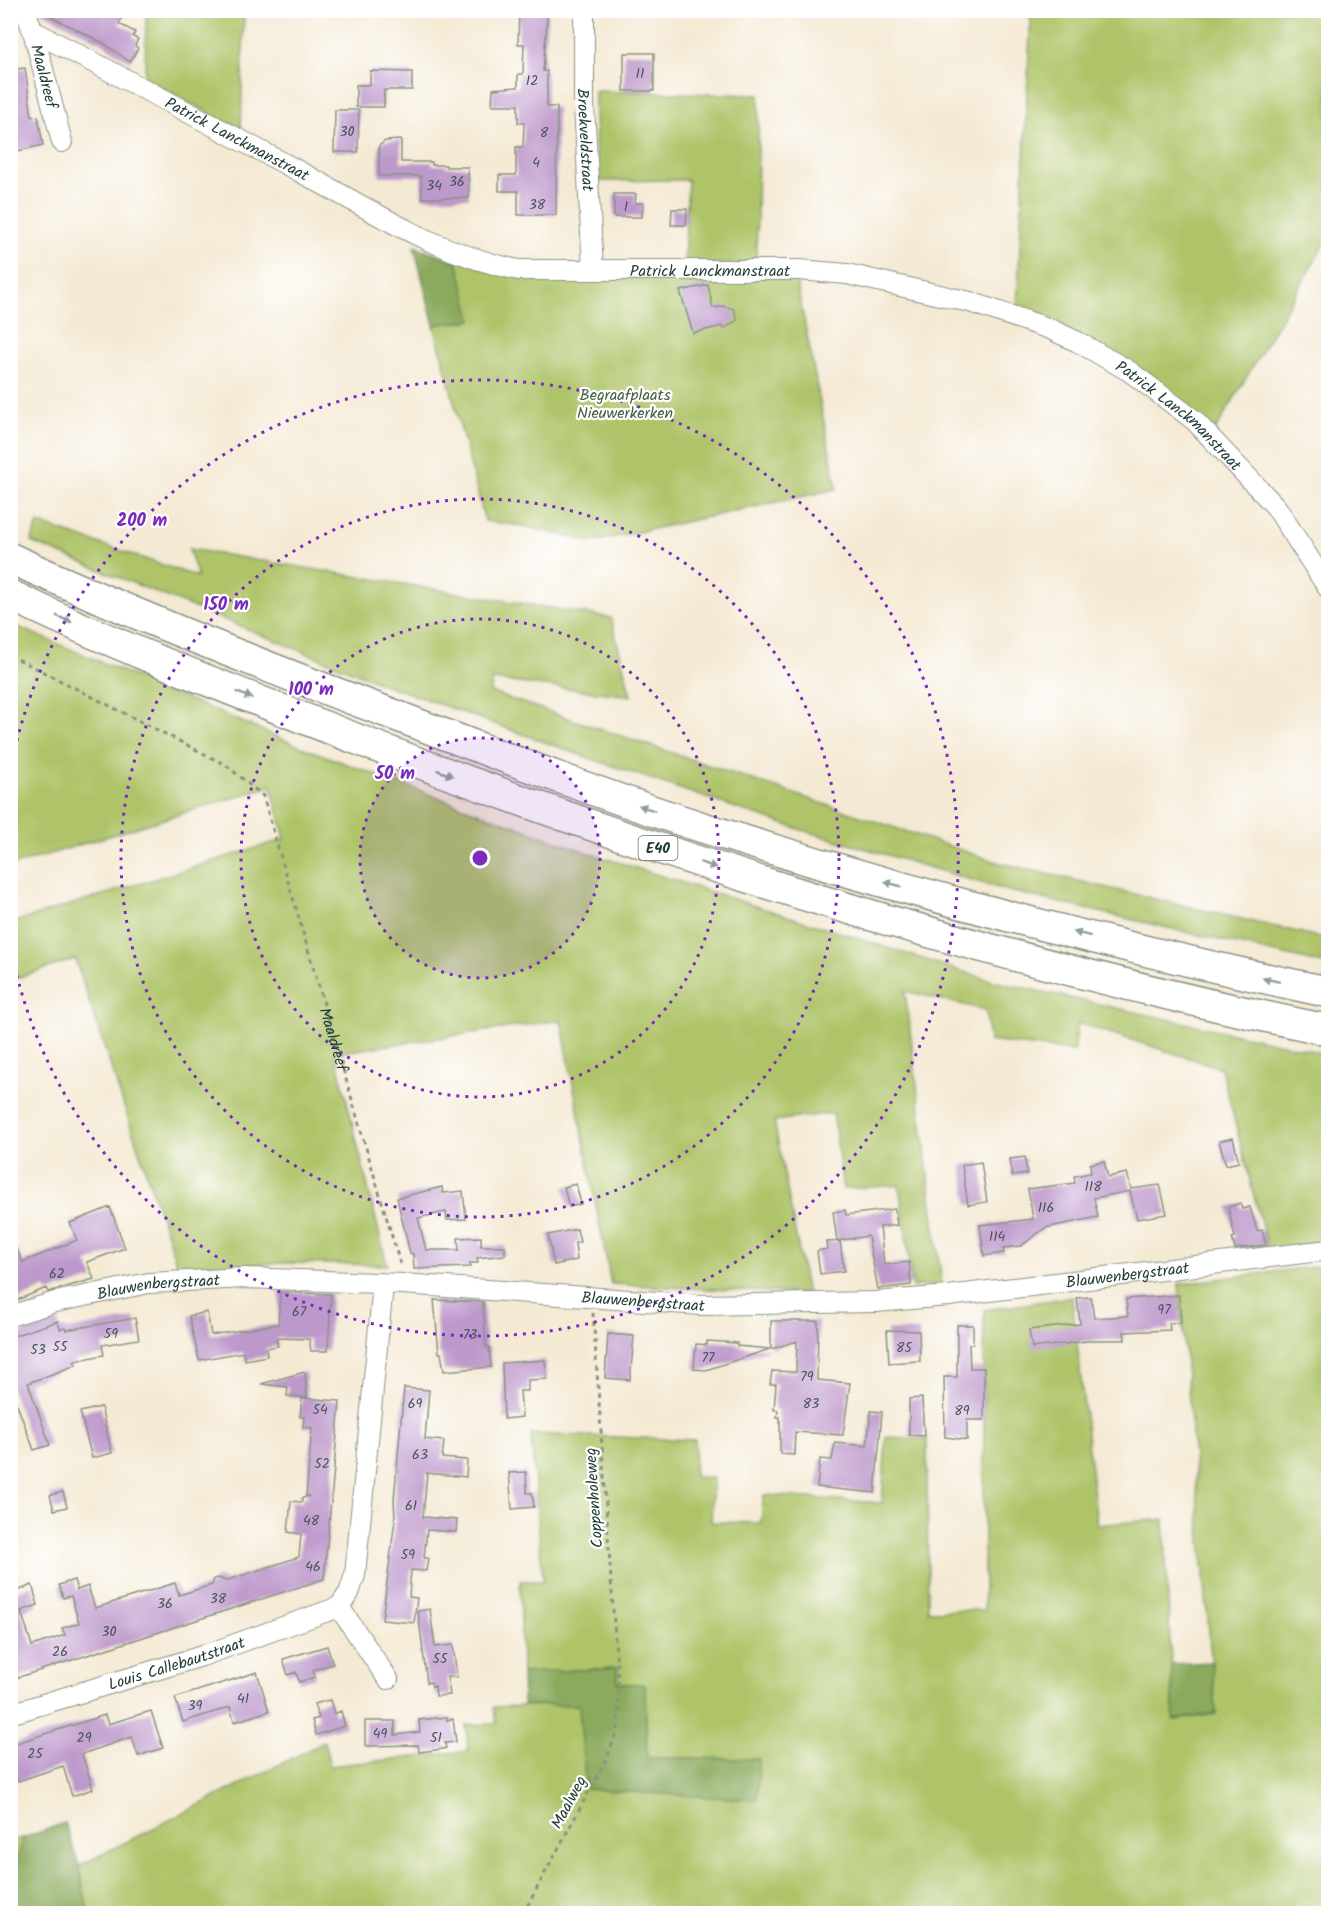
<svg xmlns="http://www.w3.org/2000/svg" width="1339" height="1924" font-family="Kalam,sans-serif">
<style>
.green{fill:#afc469;stroke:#67804e;stroke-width:1.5}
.forest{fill:#8baa5d;stroke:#557448;stroke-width:1.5}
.building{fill:#bd98cb}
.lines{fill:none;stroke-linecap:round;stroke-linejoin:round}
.minor-casing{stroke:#8a9384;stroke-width:22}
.highway-casing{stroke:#8a9384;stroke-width:33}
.path{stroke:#8a9384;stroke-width:3;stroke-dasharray:4.5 4.5;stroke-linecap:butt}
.minor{stroke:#fff;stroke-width:20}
.highway{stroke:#fff;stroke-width:30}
.oneway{fill:#8f9e9a}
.ring{fill:none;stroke:#7b2cbf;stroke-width:3;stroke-dasharray:3 6}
.labels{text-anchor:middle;stroke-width:4.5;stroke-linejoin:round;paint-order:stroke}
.number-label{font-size:14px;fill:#46545a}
.shield{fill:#fff;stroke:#627771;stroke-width:1.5}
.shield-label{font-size:15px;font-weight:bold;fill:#1f3d34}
.street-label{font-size:16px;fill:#1f3d34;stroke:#fff}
.park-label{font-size:16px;fill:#435f41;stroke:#fff}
.centre{fill:#7b2cbf;stroke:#fff;stroke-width:3}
.ring-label{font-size:18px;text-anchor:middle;font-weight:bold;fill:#7b2cbf;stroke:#fff;stroke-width:4.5;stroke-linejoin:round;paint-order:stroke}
</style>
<rect width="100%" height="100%" fill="#fff"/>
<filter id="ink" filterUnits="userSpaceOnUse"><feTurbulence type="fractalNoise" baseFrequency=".0167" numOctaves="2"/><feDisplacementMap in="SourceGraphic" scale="12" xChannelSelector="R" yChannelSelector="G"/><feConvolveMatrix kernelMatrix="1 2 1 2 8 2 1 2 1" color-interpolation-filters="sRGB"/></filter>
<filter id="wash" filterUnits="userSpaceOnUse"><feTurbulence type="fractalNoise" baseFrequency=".008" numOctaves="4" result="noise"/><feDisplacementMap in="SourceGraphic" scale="24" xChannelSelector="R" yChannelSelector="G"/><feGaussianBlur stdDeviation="1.35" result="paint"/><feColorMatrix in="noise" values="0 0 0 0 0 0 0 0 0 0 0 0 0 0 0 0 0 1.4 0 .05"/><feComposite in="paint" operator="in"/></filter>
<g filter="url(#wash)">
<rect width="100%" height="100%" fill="#f4e9d3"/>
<path class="green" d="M146 11H244L241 130 145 79Z
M355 11H412V15L355 14Z
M1031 11H1328V238L1215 431 1017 309Z
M595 91 759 95 756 263 684 265 688 180 596 181Z
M457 261 795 274 837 489 592 542 523 526 485 521 434 325 471 320Z
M38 523 198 577 189 549 611 618 631 696 493 680 490 692 1000 863 1328 939V965L1009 891 789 826 589 758 381 683 31 542Z
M11 624 301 747 589 853 992 981 1328 1054V1242L1268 1250 1221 1068 1078 1023 1074 1051 989 1041 986 1010 905 991 942 1284 913 1287 899 1185 843 1189 833 1113 774 1121 807 1294 611 1284 561 1020 335 1053 387 1265 284 1263 178 1268 75 959 11 980V923L285 839 271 786 11 866Z
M1328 1265V1913L88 1914 79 1866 324 1742 330 1766 468 1751 466 1725 496 1724 494 1707 579 1704 586 1789 758 1759 646 1758 645 1685 618 1683 617 1668 522 1673 520 1581H543L531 1434 695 1440 694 1477 713 1478 711 1522 761 1523 764 1495 882 1503 886 1437 927 1439 928 1611 984 1610V1310L1072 1297 1097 1525 1164 1519 1174 1720 1216 1714 1179 1284Z
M23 1838 12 1887H11L10 1841Z"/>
<path class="forest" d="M414 246 457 261 472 320 434 325Z
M1212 1662 1216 1713 1174 1720 1171 1664Z
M617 1668 618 1683 645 1685 647 1758 759 1759 757 1800 586 1789 579 1705H523L522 1673Z
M65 1823 79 1866 88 1913H11V1887L23 1838Z"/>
<g id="blocks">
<path class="building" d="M38 10H125L119 24 135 32 133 37 138 39 135 46 138 48 130 62 103 43Z
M519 10H548L543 71H547V107H557L556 215H518V191H499V175H516V147H523L524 123H518V105H492L493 89 518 87V74H523L524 44H518Z
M624 53H654V91H624Z
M25 68 32 117 38 116 43 145 10 153V70Z
M370 71 412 72V90H384V107H356V85H370Z
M335 110H359L358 152H334Z
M401 140V162H432V165H446V167H468L469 198H422L421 176H379V146L385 141Z
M614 194H636L635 203H643L642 217H614Z
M672 209H687L686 225H671Z
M708 285 713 308 723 306 734 309 737 320 724 329 722 326 693 333 680 291Z
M1233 1138 1239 1162 1226 1165 1219 1141Z
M1025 1157 1027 1174 1012 1176 1010 1159Z
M1104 1161 1108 1177 1127 1173 1131 1189 1160 1185 1167 1214 1137 1219 1130 1191 1094 1198 1098 1217 1045 1228 1021 1246 1003 1248 1004 1253 984 1256 980 1225 1033 1219 1028 1189 1075 1183 1074 1176 1091 1173 1090 1164Z
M981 1162 987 1202 968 1205 962 1165Z
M576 1184 581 1204 569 1207 564 1187Z
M442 1187 443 1193 463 1191 466 1219 447 1220 446 1212 418 1218 426 1250H459L458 1238 481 1237V1246H505V1255L477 1258 478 1263H470V1267L414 1269 413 1254 410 1253 397 1198Z
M1240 1203 1242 1209 1250 1207 1257 1231 1262 1230 1266 1245 1235 1249 1232 1238 1235 1237 1228 1207Z
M110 1207 125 1248 87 1262 94 1279 48 1292 46 1288 10 1303V1238L23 1262 77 1240 70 1223Z
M895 1209 897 1225 880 1227 884 1265 909 1262 911 1285 878 1289 868 1236 837 1241 833 1212 845 1210 846 1215Z
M577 1229 580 1242 575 1243 577 1260 554 1265 548 1235Z
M840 1241 844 1271 820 1274 817 1251 827 1249 826 1242Z
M280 1292 331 1294 328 1351H311L309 1339 276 1338 278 1346 266 1348 267 1356 245 1360 243 1352 199 1360 189 1316 207 1312 211 1335 278 1324Z
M1179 1295 1181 1323H1169L1170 1330 1124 1332 1125 1340H1095L1032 1348 1029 1330 1080 1324 1077 1298 1091 1297 1094 1318 1128 1316 1126 1299Z
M434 1300 483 1302 486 1347 489 1346 491 1367 444 1371 441 1353H439Z
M135 1318 139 1339 102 1345 104 1355 74 1361 76 1365 28 1383 50 1445 34 1450 10 1386V1337L58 1321 60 1329 65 1328 66 1330Z
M771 1321H818L817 1380 850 1383 843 1435 795 1432 794 1455 780 1454V1417H777L778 1410H774L776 1384H770L772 1371 796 1372 797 1341 771 1349Z
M957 1325H973V1344H969L970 1368H984V1420H967V1440L945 1437 944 1377H957Z
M887 1330 919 1331 920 1361 889 1363Z
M608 1334 634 1336 630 1380 605 1378Z
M707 1341 737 1343V1346L770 1349 706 1370 694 1369 696 1344 707 1345Z
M545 1360 547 1379 528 1380V1391H520L522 1417 504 1419 502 1363Z
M305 1372 307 1398 287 1396 288 1387 261 1384Z
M404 1388 429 1390 425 1439 444 1441 442 1458 467 1460 466 1477 427 1473 423 1517 457 1520 456 1532 427 1530 424 1558H428L426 1571 411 1570 409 1597 417 1598 414 1623 382 1620 395 1520 394 1499Z
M302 1398 340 1401 324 1579 10 1680V1588L13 1587 15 1592 32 1585 38 1605 21 1611 32 1646 65 1635 62 1628 79 1623 71 1596 63 1598 59 1585 74 1580 77 1590 88 1586 95 1608 175 1583 179 1595 212 1585 214 1579 219 1578 225 1581 299 1557 301 1534 288 1532 291 1501 302 1502V1498L310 1496H306L312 1428 303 1427 304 1417H300Z
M922 1398 924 1436 909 1435V1399Z
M101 1407 112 1453 92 1458 80 1412Z
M871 1411 882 1412 875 1493 817 1487 820 1459 832 1460 835 1443 867 1446Z
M526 1472 527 1493H532L534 1507 512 1509 509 1473Z
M63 1492 67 1507 54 1510 50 1495Z
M430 1609 435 1647 453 1645 457 1677H447L450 1695 436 1696 435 1686 432 1687 431 1682 427 1683 418 1611Z
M327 1646 333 1664 313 1670 315 1677 299 1682 296 1672 288 1675 283 1659Z
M257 1672 269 1711 234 1722 230 1707 183 1722 175 1698Z
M330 1700 334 1714 341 1711 345 1726 316 1735 312 1720 319 1718 314 1704Z
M151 1711 163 1748 138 1756 132 1737 82 1754 93 1789 72 1796 63 1766 18 1781 17 1779 10 1781V1745L105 1715 108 1724Z
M447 1717V1720L453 1719 456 1742 445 1743 446 1748 443 1749 419 1752 418 1745 365 1746V1721H395V1735L420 1732 419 1720Z"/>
</g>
</g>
<g filter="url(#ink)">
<use href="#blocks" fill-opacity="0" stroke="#8a9384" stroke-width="1.5"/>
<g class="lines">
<g class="minor-casing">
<g id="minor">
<path id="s2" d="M25 10 33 31 62 142"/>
<path id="s3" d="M584 10V106L593 269"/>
<path id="s4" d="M33 31C124 78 214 126 304 174 377 213 436 254 519 270H799L847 274 970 302 1050 329 1078 342 1129 371 1194 420 1276 507 1328 588"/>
<path id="s5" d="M10 1316 55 1302 149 1283 245 1278 403 1284 701 1305 875 1302 948 1296 1328 1250"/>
<path d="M339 1607 388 1679"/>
<path id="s6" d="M10 1714 202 1656 339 1607 349 1593 355 1575 383 1285"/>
</g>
</g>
<g class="highway-casing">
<path id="highway" d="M10 558C135 616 263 666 392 714 500 756 609 798 720 833 920 896 1124 949 1328 992
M10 595C124 650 242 694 359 740 674 862 997 962 1328 1030"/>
</g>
<g class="path">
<path id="s1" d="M10 655 226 765 263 796 401 1267"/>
<path d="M523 1914 607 1758 618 1728 619 1697 593 1313"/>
</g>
<use href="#minor" class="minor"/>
<use href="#highway" class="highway"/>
</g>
<defs><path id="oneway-solid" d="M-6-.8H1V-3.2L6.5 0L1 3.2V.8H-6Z" transform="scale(1.5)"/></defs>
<g class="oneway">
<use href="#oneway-solid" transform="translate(64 619) rotate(23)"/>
<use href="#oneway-solid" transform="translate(244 695) rotate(22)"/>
<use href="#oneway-solid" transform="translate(445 773) rotate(21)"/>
<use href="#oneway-solid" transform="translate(647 808) rotate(-161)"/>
<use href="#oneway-solid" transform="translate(708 865) rotate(18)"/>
<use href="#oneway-solid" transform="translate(893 884) rotate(-164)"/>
<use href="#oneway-solid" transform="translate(1082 934) rotate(-166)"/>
<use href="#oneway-solid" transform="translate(1271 980) rotate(-168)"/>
</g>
</g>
<circle cx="480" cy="858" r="120" fill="#7b2cbf" fill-opacity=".12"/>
<g class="ring">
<circle cx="480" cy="858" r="120"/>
<circle cx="480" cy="858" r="239"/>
<circle cx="480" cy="858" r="359"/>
<path d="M11 767A478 478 0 1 1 11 949"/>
</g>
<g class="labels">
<g class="number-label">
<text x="640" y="78">11</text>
<text x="532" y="85">12</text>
<text x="347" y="136">30</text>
<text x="544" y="137">8</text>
<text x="536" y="167">4</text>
<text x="457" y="186">36</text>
<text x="434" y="190">34</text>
<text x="537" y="209">38</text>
<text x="626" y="211">1</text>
<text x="1093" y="1191">118</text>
<text x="1046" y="1212">116</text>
<text x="997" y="1241">114</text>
<text x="57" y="1278">62</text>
<text x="1164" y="1314">97</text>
<text x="299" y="1316">67</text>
<text x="111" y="1338">59</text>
<text x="470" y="1339">73</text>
<text x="60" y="1351">55</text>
<text x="904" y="1352">85</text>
<text x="38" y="1354">53</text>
<text x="708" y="1362">77</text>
<text x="807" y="1381">79</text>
<text x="415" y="1408">69</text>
<text x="811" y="1408">83</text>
<text x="320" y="1414">54</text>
<text x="962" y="1415">89</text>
<text x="420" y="1459">63</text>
<text x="322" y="1468">52</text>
<text x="411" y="1510">61</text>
<text x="311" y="1525">48</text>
<text x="408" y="1559">59</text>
<text x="313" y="1571">46</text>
<text x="218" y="1603">38</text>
<text x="165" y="1608">36</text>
<text x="109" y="1636">30</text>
<text x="60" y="1656">26</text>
<text x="440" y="1663">55</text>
<text x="243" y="1703">41</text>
<text x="195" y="1710">39</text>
<text x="380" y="1738">49</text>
<text x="84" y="1742">29</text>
<text x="436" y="1742">51</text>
<text x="35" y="1758">25</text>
</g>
<rect class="shield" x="638.5" y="836" width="39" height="24" rx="4.5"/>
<g class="shield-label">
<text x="658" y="853">E40</text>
</g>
<g class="street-label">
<text dy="6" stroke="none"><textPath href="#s2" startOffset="69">Maaldreef</textPath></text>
<text dy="6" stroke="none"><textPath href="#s4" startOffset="231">Patrick Lanckmanstraat</textPath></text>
<text dy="6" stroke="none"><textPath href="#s3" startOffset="130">Broekveldstraat</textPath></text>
<text dy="6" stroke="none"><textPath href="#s4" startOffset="734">Patrick Lanckmanstraat</textPath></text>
<text dy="6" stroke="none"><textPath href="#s4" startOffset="1238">Patrick Lanckmanstraat</textPath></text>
<text dy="6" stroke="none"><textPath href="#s1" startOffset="544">Maaldreef</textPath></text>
<text dy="6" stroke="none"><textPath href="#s5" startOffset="1124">Blauwenbergstraat</textPath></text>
<text dy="6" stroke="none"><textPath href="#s5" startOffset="152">Blauwenbergstraat</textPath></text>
<text dy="6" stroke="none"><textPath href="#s5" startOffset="638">Blauwenbergstraat</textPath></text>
<text transform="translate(593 1498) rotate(-94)" y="6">Coppenholeweg</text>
<text dy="6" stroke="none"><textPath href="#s6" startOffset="174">Louis Callebautstraat</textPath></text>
<text transform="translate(568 1802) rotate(-62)" y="6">Maalweg</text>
</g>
<g class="park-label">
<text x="625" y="400">Begraafplaats<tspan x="625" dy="18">Nieuwerkerken</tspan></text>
</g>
</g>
<circle cx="480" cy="858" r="9" class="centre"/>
<g class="ring-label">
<text x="142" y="526">200 m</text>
<text x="226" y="610">150 m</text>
<text x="311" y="695">100 m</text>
<text x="395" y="779">50 m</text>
</g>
<rect width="1339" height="1924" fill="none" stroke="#fff" stroke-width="36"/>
</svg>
